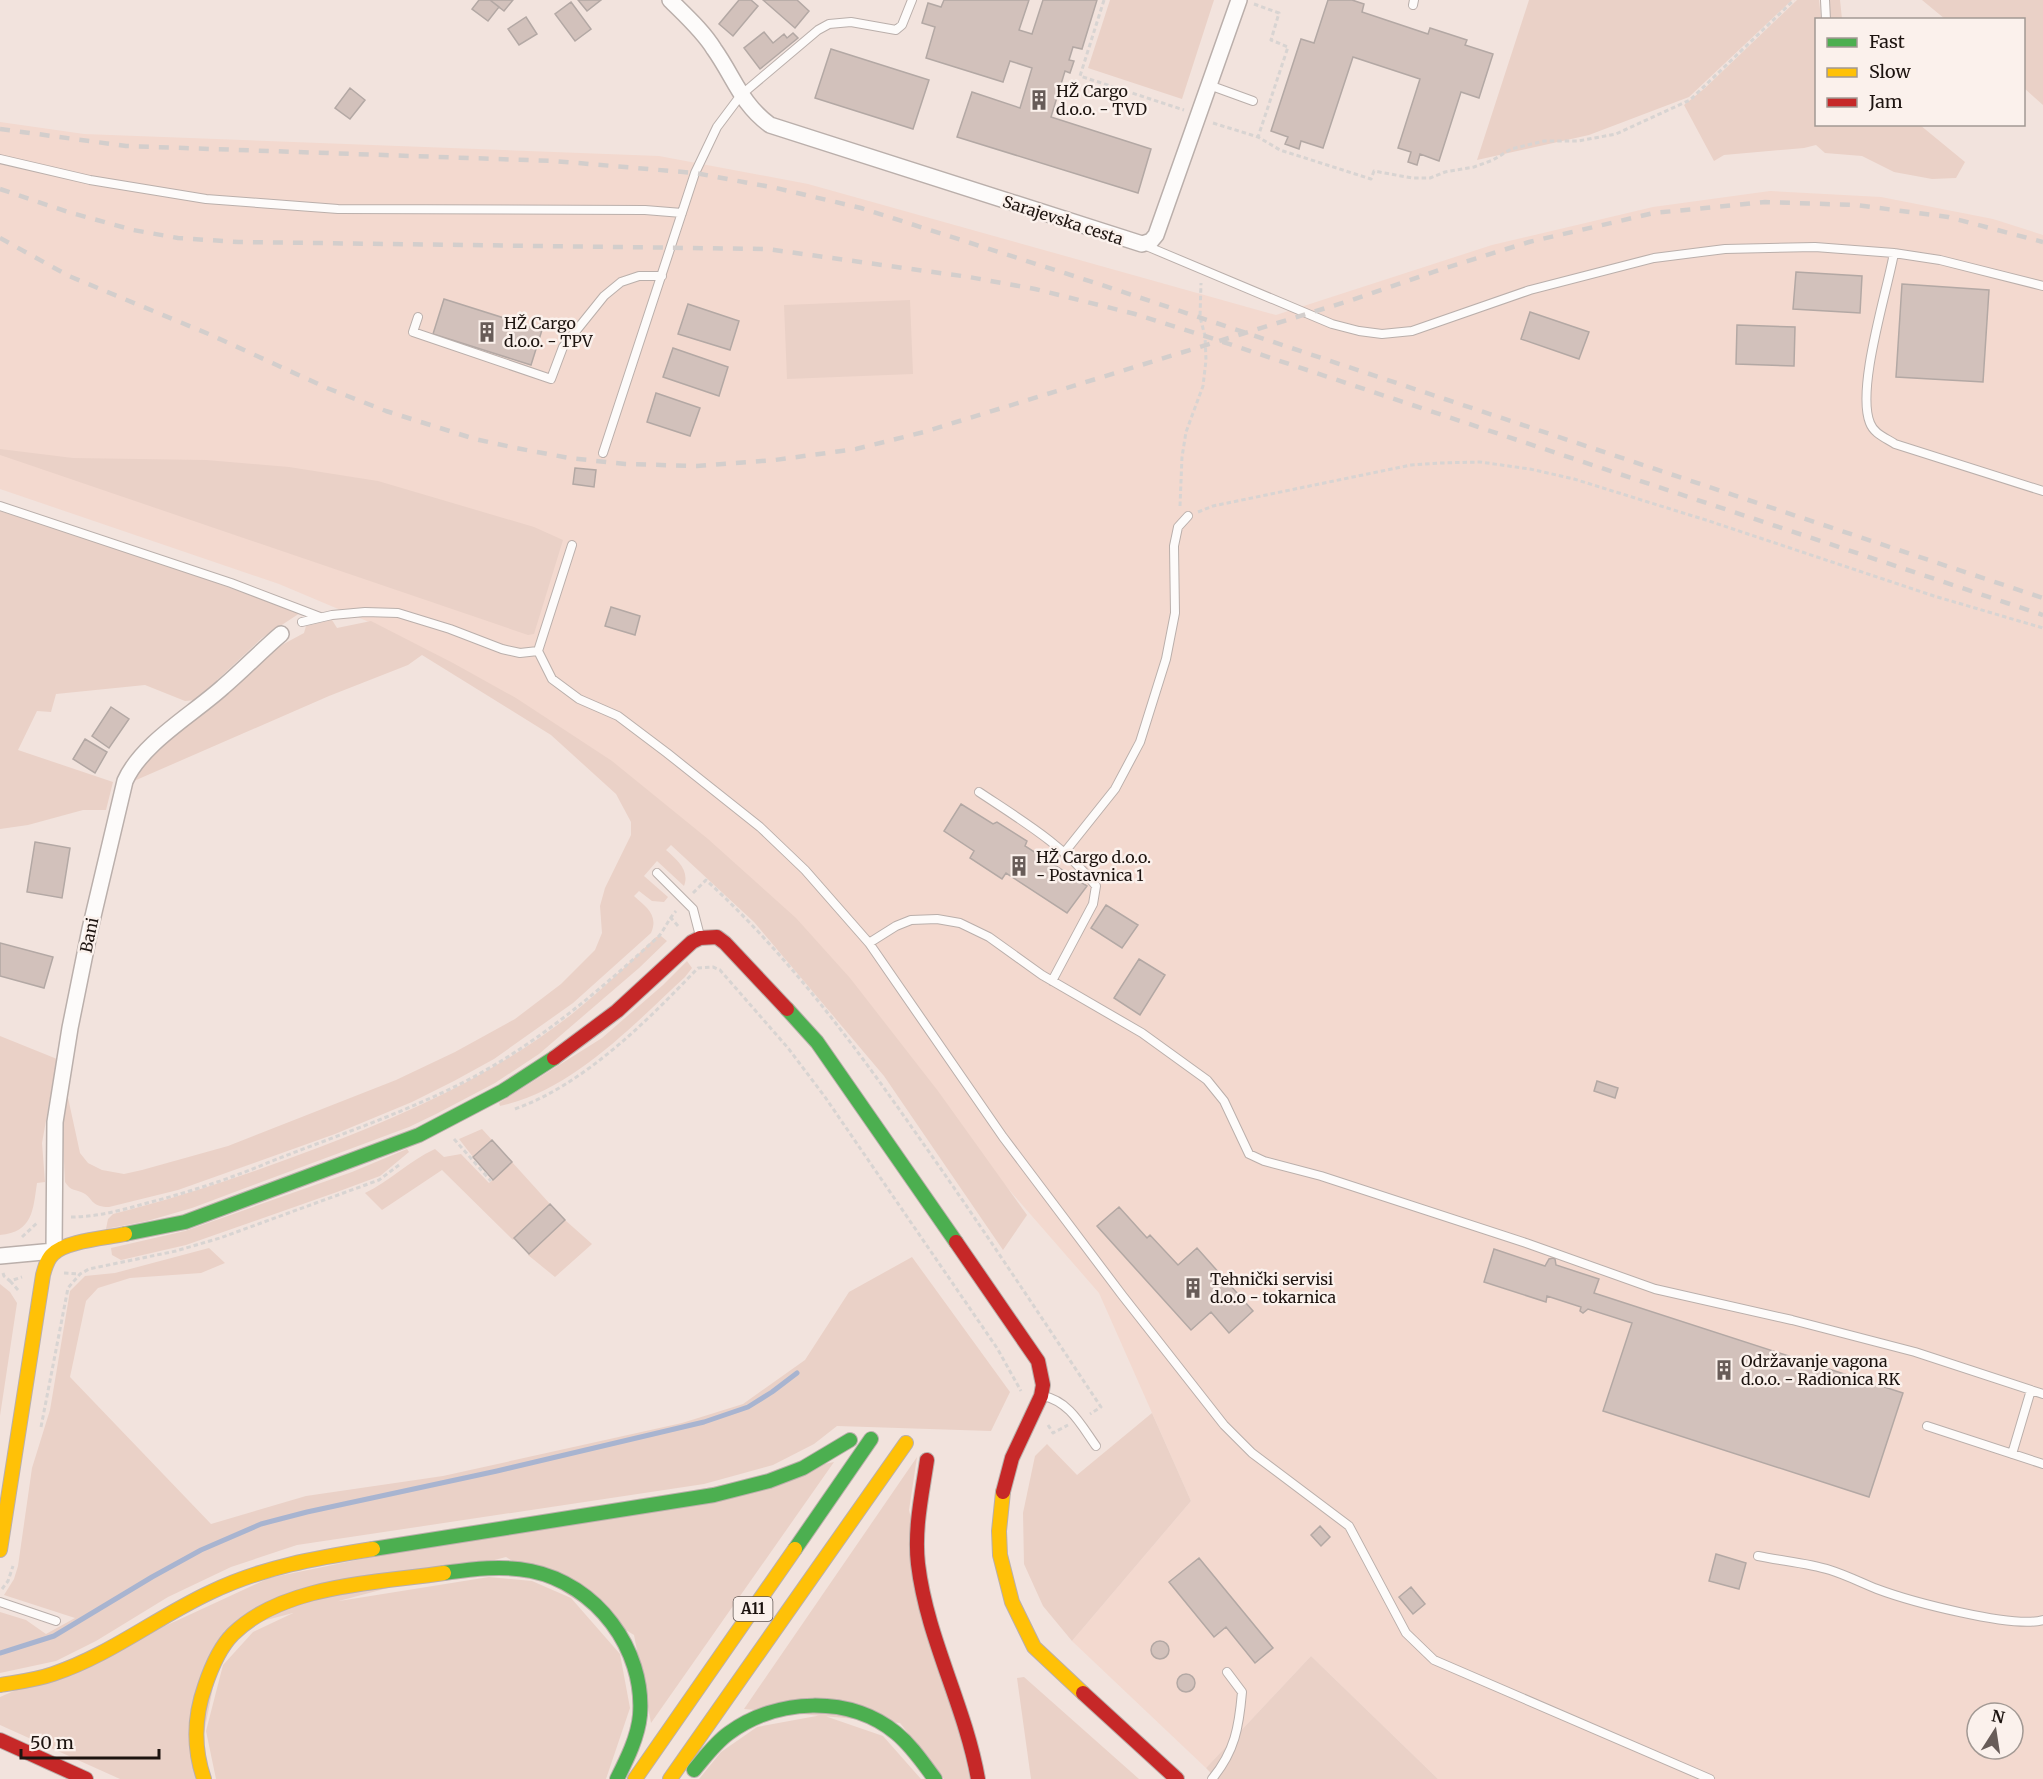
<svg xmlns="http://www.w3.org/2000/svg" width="2043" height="1779" font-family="Merriweather,serif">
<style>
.built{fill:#f3d9cf;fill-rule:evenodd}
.green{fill:#ead1c7}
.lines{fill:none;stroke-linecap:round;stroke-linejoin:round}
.stream{stroke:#a8b4d0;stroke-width:5}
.building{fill:#d2c1bb;stroke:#b3a8a4;stroke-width:1.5}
.lane-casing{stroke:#baafab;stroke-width:10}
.street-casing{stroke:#baafab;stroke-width:18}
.fast-casing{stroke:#baafab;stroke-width:16}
.slow-casing{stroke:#baafab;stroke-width:16}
.jam-casing{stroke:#baafab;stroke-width:16}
.path{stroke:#d8d4d2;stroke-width:3;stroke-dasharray:4.5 3;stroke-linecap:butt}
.lane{stroke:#fdfbfa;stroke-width:8}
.street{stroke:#fdfbfa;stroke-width:15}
.fast{stroke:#4caf50;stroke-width:14}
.slow{stroke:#ffc107;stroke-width:14}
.jam{stroke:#c62828;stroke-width:14}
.rail{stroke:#d3cecc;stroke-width:4.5;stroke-dasharray:10 10;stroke-linecap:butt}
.labels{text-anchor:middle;stroke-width:5;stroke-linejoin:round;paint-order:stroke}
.shield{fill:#fbf1ec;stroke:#605652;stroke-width:1.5}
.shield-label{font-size:15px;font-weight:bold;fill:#1d1410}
.poi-label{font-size:16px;fill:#1d1410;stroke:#fbf1ec;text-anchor:start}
.street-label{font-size:16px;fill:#1d1410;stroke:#fbf1ec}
</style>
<rect width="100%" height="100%" fill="#f2e3dd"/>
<path class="built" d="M0 122 84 134 659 156 808 184 1276 315 1492 245 1653 207 1770 191 1881 197 1993 219 2043 235V1779H1438L1311 1656 1206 1768 1072 1641 1191 1501 1099 1293 723 861 531 715 381 627 279 584 0 489ZM1977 1713H2013V1749H1977Z"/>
<path class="green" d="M1110 0H1214L1182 99 1088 68Z
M1529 0H1792L1689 97 1589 135 1477 160Z
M1797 0H1819L1821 19 1816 20V124L1920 125 1965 162 1956 178 1932 179 1894 172 1862 156 1825 153 1816 145 1804 148 1724 155 1714 161 1684 105 1705 88Z
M1828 0H1840L1842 19H1829Z
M1922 0H2043V105L2024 88V20L1945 19Z
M910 300 913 374 787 379 784 305Z
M0 449 73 458 206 460 289 467 378 481 534 527 563 540 534 634 528 635 9 458 0 455Z
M0 511 139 555 300 613 262 638 196 700 185 701 145 685 56 694 51 712 37 711 18 750 113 782 106 810H83L28 825 0 829Z
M332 620 337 628 371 621 453 663 516 698 612 761 708 839 796 918 850 978 938 1091 1027 1215 1003 1250 884 1076 754 922 671 845 666 850C677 860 690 870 684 886L657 861 644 876 668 897 664 902 652 901 639 891 634 896C646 907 659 915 651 933L573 1003 494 1059 454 1081 412 1102 335 1134 178 1190 109 1207C89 1207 94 1197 81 1192 73 1189 70 1190 65 1182L62 1120 67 1093 80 1153 88 1163 102 1170 124 1174 142 1170 228 1146 396 1080 455 1052 515 1019 561 984 595 950 602 933 600 906 605 888 631 835V822L616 794 551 735 422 655 408 665 329 696 127 784 137 768 267 653 304 633 306 626Z
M661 936 667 941 639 968 539 1054 495 1083 436 1114 409 1127 192 1208 147 1221 106 1229 108 1219 113 1214C184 1196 252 1173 320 1147 412 1112 495 1074 572 1014 602 990 629 963 656 937Z
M687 961 692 968 685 977C633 1025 572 1091 500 1106L499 1103 602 1038 663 985Z
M0 1036 57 1059 42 1143 45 1182 37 1183C33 1210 33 1232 0 1235Z
M482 1129 492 1140 473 1157 459 1139Z
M407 1149 409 1152 380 1176 337 1192 186 1245 121 1260 112 1255 111 1248 185 1231 352 1172Z
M435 1149 444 1157 461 1154 489 1183 512 1162 550 1204 513 1240 442 1170 382 1210 365 1193C390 1181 409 1161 435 1149Z
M565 1220 592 1244 555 1277 528 1255Z
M209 1248 225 1263 201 1273 130 1278 98 1288 86 1301 70 1377 211 1524 306 1496 443 1476 682 1423 743 1404 805 1360 849 1292 912 1257 1010 1392 991 1431 837 1426 814 1444 773 1465 704 1484 297 1545 231 1567 168 1597 96 1641 56 1661 0 1673V1612L26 1620 46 1634 75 1618 4 1595 14 1579 18 1566 32 1468 50 1410 70 1291 85 1276 115 1273Z
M0 1284 10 1292 17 1303 0 1416Z
M1152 1413 1191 1501 1072 1641 1043 1606 1024 1564 1023 1513 1035 1456 1047 1444 1077 1475Z
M917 1457 909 1510 970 1779H944L900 1723 744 1709Z
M834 1462 651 1723 634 1635 506 1557 224 1631 195 1779H120L0 1725V1697L176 1621 269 1578Z
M489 1577 532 1581 571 1598 620 1654 630 1708 606 1779H216L206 1731 223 1665 253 1632 308 1606Z
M1311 1656 1438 1779H1217L1206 1768Z
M1024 1677 1139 1779H1031L1017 1678Z
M822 1715 883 1736 921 1779H699L721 1752 757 1727Z"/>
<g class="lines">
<path class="stream" d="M0 1653 54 1636 152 1577 201 1550 261 1524 307 1512 497 1471 704 1422 748 1407 772 1392 797 1373"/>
</g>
<path class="building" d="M479 0H490L499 7 488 21 472 9Z
M490 0H513L504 11Z
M578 0H601L587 11Z
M739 0H751L758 6 733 36 719 24Z
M763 0H797L809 11 795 28Z
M944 0H1029L1019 30 1032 34 1043 0H1097L1082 49 1073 47 1069 60 1074 61 1070 73 1065 71 1051 117 1151 149 1138 193 957 137 972 92 1020 108 1032 68 1010 61 1003 82 926 58 935 27 922 23 928 3 941 7Z
M1328 0H1352L1364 4 1362 12 1428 34 1430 28 1467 40 1465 45 1493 54 1479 98 1461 92 1439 161 1420 154 1417 165 1408 162 1411 152 1398 148 1420 79 1353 57 1323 148 1301 141 1299 149 1285 144 1288 137 1271 131 1301 39 1314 43Z
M571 2 591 29 575 41 555 14Z
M526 17 537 34 519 45 508 29Z
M764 32 773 43 784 34 787 38 793 33 798 38 760 69 744 48Z
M831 49 929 80 913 129 815 98Z
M350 88 365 100 350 119 335 108Z
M1796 272 1862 276 1860 313 1793 309Z
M1902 284 1989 290 1983 382 1896 377Z
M444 299 542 330 531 365 433 334Z
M688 304 739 321 730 350 678 334Z
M1530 312 1589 332 1579 359 1521 339Z
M1737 325 1795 327 1794 366 1736 364Z
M673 348 728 367 719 396 663 377Z
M656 393 700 408 690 436 647 422Z
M575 468 596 470 594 487 573 484Z
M611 607 640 616 635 635 605 626Z
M111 707 129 719 109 748 92 736Z
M85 739 107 752 95 773 73 759Z
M961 804 993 824 997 822 1027 841 1025 846 1087 886 1067 913 1006 873 1002 879 970 858 974 851 944 831Z
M35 842 70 848 62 898 27 892Z
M1106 905 1138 925 1122 948 1091 928Z
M0 943 53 957 44 988 0 976Z
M1139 959 1165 975 1140 1015 1114 998Z
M1597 1081 1618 1088 1615 1098 1594 1091Z
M492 1140 512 1162 493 1180 473 1157Z
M550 1204 565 1220 529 1254 514 1238Z
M1119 1207 1147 1238 1150 1235 1178 1265 1197 1248 1253 1311 1229 1333 1211 1312 1191 1330 1097 1226Z
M1494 1249 1545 1266 1549 1259 1553 1258 1555 1259 1556 1265 1599 1279 1594 1293 1903 1393 1869 1497 1603 1411 1632 1323 1588 1309 1583 1313 1580 1311 1581 1307 1547 1296 1546 1302 1484 1282Z
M1320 1526 1330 1537 1321 1546 1311 1535Z
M1716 1554 1746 1563 1739 1589 1709 1581Z
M1199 1558 1273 1648 1255 1663 1226 1627 1214 1637 1169 1582Z
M1411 1587 1425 1604 1413 1614 1399 1597Z
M1151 1650a9 9 0 1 1 18 0a9 9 0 1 1-18 0Z
M1177 1683a9 9 0 1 1 18 0a9 9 0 1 1-18 0Z"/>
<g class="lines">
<g class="lane-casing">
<path id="lane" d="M1825 0 1826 20
M1413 5 1414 0
M1209 85 1253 101
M0 159 90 180 206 199 338 209 645 210 682 213
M1144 245 1332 324 1359 331 1382 334 1412 331 1530 290 1654 258 1725 249 1815 247 1894 253 1940 260 2043 286
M1894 253C1887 292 1856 389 1870 423 1874 434 1886 438 1895 444L2043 491
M418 317 413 332 551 379 563 347 604 296 621 282 639 276H662
M603 453 695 173 717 127 741 95 818 30 829 24 851 22 896 30 902 25 912 0
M0 506 231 583 320 617
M572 545 538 651 552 679 579 699 618 716 667 753 760 827 805 870 869 943 1003 1137 1122 1295 1224 1425 1252 1453 1349 1526 1406 1633 1434 1660 1710 1779
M302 622 332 615 365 612 398 613 450 629 502 649 520 653 538 651
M979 792C1021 820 1065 846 1096 886L1093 904 1052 981
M1064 853 1115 789 1140 742 1166 659 1175 613 1174 546 1178 527 1188 516
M657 873 693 909 700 936
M869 943 896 926 911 920 937 919 960 923 989 937 1042 975 1142 1033 1207 1080 1224 1101 1249 1154 1264 1161 1321 1176 1526 1243 1655 1289 1792 1320 1915 1352 2043 1394
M1043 1396C1069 1401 1081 1425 1096 1446
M1927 1426 2043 1464
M2012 1454 2031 1390
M1758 1556C1782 1561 1808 1563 1830 1570 1846 1575 1862 1583 1877 1589 1909 1601 2013 1629 2043 1620
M0 1602 56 1621
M1212 1779C1235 1751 1239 1727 1242 1692L1227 1672"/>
</g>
<g class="street-casing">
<path id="street" d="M670 0C685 15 703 31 714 49 734 77 741 104 770 125L1142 244 1151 241 1156 235 1239 0
M0 1256 54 1251 55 1122 70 1028 90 929 125 781C142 743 192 715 223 687 243 670 261 651 281 634"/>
</g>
<g class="fast-casing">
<path id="fast" d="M787 1009 817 1042 956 1242
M125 1234 185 1222 419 1135 503 1091 554 1058
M373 1549 714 1495 769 1481 803 1468 850 1440
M795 1549 871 1439
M444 1573C473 1569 502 1565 531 1571 596 1584 645 1649 640 1715 638 1737 627 1759 617 1779
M694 1770C705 1757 715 1743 729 1733 777 1698 849 1695 896 1733 912 1746 923 1763 935 1779"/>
</g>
<g class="slow-casing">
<path id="slow" d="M1003 1492 999 1531 1000 1555 1012 1602 1034 1647 1083 1693
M0 1550 43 1275C45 1268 47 1259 53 1254 65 1241 107 1238 125 1234
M0 1685C18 1682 36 1680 53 1674 110 1655 157 1617 211 1592 263 1567 316 1558 373 1549
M204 1779C193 1747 194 1717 205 1686 211 1668 219 1648 233 1634 284 1584 378 1583 444 1573
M635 1779 795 1549
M670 1779 906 1443"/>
</g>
<g class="jam-casing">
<path id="jam" d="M554 1058 617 1011 692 942 700 938 717 937 725 943 787 1009
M956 1242 1038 1361 1043 1385 1041 1396 1012 1458 1003 1492
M927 1460C922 1494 914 1529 918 1564 927 1639 965 1705 978 1779
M1083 1693 1177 1779
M0 1740 86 1779"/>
</g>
<path class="path" d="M1104 0 1080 76 1184 110
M1254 4 1279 13 1271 40 1288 47 1258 137
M1213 123 1258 137 1280 150 1371 179 1374 171 1412 178H1430L1445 172 1474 167 1493 160 1511 149 1544 141H1578L1616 134 1690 100 1794 0
M1180 506 1182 457 1186 432 1203 386 1206 360 1205 336 1200 317 1201 283
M1198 512 1213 506 1411 465 1440 463 1480 462 1530 469 1574 479 1709 521 1934 596 2043 628
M693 893 706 880C789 956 856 1047 920 1139 982 1227 1041 1317 1101 1407L1090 1414
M670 917 679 927
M515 1109C585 1084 648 1020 698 968L713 967 720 970 788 1048 825 1097 997 1348 1021 1391
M454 1139 491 1181
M71 1217C98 1217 122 1210 147 1203 190 1192 232 1178 272 1161 336 1136 401 1114 462 1083 535 1046 599 991 659 936 666 927 668 920 676 911
M22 1237 37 1223
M3 1273 4 1276 10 1281 22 1277
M64 1273 80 1274
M10 1281 19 1291
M1048 1425 1053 1433 1068 1425
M41 1427 68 1288 80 1274 89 1269 176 1251 220 1238 379 1180 399 1165
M2 1589 8 1581 13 1566"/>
<use href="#lane" class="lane"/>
<use href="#street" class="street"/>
<use href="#fast" class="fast"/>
<use href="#slow" class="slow"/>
<use href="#jam" class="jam"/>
<path class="rail" d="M0 129 126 146 554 161 695 173 776 188 861 208 1102 285 2043 598
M0 189 68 212 133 230 178 238 238 242 767 249 969 277 1035 289 1135 314 1205 336 2043 615
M0 238 69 276 211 335 327 388 386 411 475 439 516 448 569 458 625 464 697 466 775 460 856 449 924 432 1352 300 1439 270 1529 242 1654 213 1765 202 1856 205 1948 217 2043 242"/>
</g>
<defs>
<g id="building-bare" transform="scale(1.62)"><path d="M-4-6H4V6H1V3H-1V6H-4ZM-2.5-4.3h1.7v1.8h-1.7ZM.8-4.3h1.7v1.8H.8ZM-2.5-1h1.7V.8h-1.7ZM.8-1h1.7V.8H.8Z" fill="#685c58" stroke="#fbf1ec" stroke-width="2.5" paint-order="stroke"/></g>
</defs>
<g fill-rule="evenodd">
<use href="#building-bare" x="1039" y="100"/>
<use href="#building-bare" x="487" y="332"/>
<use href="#building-bare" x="1019" y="866"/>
<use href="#building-bare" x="1193" y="1288"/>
<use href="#building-bare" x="1724" y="1370"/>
</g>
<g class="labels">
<rect class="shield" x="733.5" y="1597" width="39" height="24" rx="4.5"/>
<g class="shield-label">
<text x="753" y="1614">A11</text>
</g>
<g class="poi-label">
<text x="1056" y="97">HŽ Cargo<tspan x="1056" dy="18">d.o.o. - TVD</tspan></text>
<text x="504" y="329">HŽ Cargo<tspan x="504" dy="18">d.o.o. - TPV</tspan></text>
<text x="1036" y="863">HŽ Cargo d.o.o.<tspan x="1036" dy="18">- Postavnica 1</tspan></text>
<text x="1210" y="1285">Tehnički servisi<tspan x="1210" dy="18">d.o.o - tokarnica</tspan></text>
<text x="1741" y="1367">Održavanje vagona<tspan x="1741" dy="18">d.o.o. - Radionica RK</tspan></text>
</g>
<g class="street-label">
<text transform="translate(1063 220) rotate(18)" y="6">Sarajevska cesta</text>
<text transform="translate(89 935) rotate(-78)" y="6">Bani</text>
</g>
</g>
<rect x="1815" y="18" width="210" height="108" fill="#fbf1ec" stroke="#a29994" stroke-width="1.5"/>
<rect x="1827" y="38" width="30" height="9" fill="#4caf50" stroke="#a29994" stroke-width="1.5"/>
<text x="1869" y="48" font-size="18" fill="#1d1410">Fast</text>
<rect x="1827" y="68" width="30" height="9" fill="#ffc107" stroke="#a29994" stroke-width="1.5"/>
<text x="1869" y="78" font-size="18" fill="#1d1410">Slow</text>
<rect x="1827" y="98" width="30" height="9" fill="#c62828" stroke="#a29994" stroke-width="1.5"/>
<text x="1869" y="108" font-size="18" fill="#1d1410">Jam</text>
<g transform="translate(1995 1731) rotate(12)"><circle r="28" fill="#fbf1ec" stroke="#a29994" stroke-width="1.5"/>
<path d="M0-4.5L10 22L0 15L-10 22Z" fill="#685c58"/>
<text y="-9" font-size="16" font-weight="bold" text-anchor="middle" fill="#1d1410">N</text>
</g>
<path d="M21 1749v9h138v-9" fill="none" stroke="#1d1410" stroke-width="3"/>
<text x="30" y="1749" font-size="18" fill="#1d1410" stroke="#fbf1ec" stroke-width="4.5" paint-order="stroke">50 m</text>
</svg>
